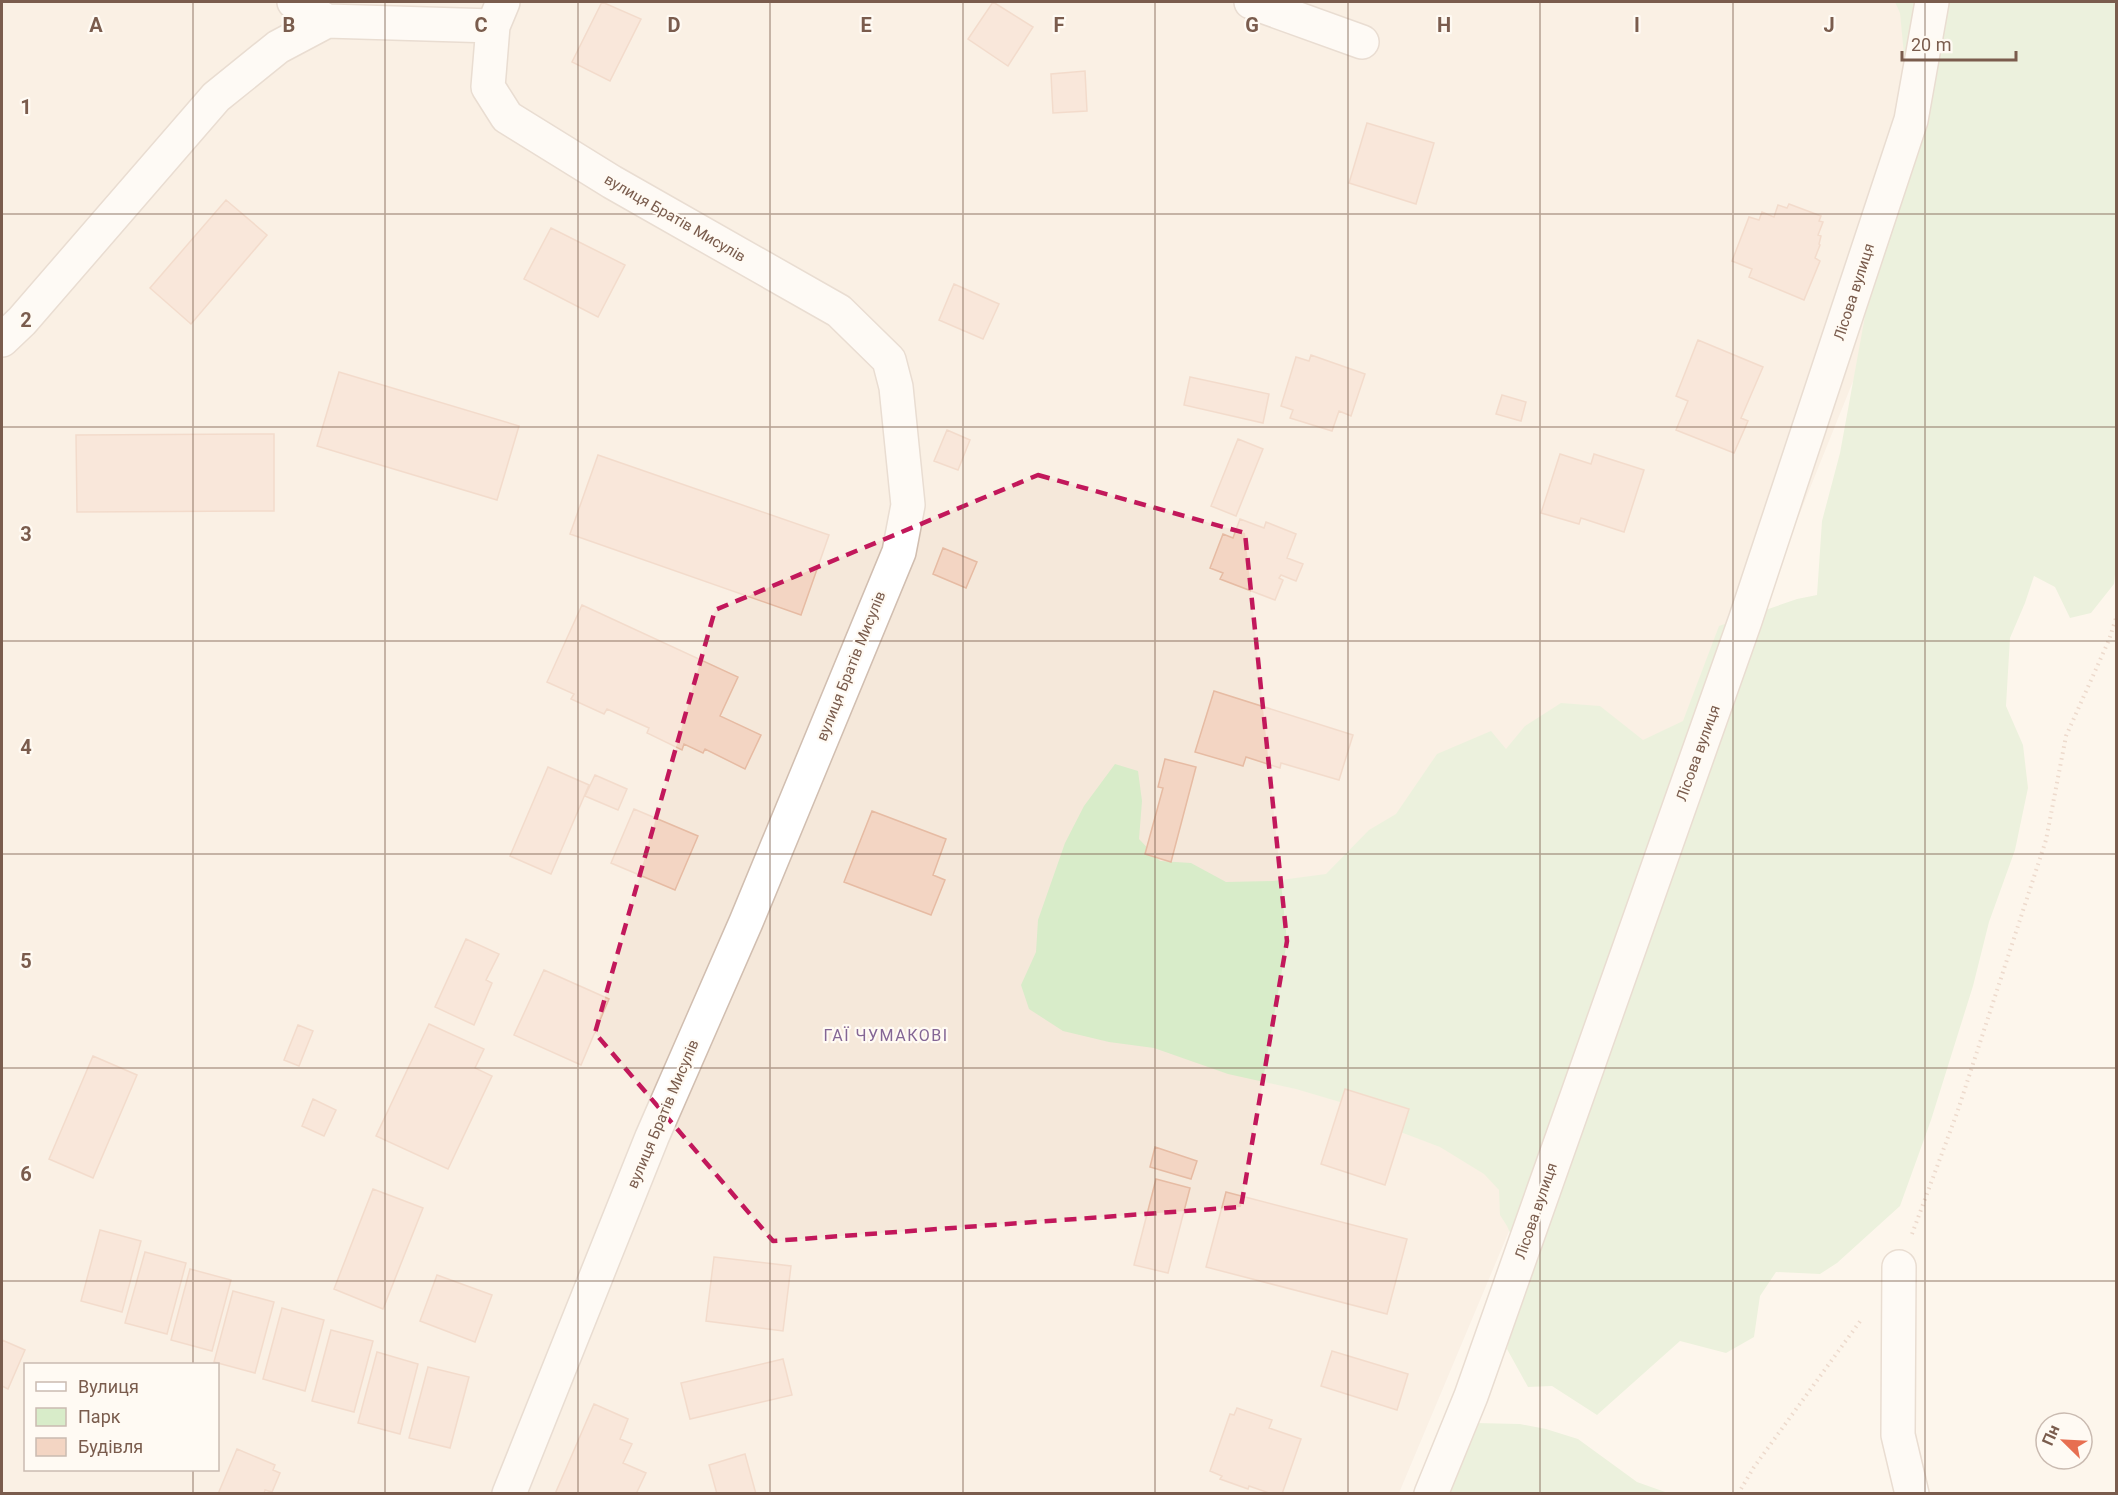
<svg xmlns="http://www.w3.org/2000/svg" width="2118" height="1495" font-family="Roboto,sans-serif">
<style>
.residential{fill:#f5e8da;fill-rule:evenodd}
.green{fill:#d8ecc9}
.building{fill:#f3d5c3;stroke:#e6bba3;stroke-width:1.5}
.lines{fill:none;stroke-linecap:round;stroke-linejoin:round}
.minor-casing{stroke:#d1beb0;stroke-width:36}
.path{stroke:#d9b8a5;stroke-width:4;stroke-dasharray:1.5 4.5;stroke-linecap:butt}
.minor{stroke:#fff;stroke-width:33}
.marked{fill:none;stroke:#c2185b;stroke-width:4.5;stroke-dasharray:12 8;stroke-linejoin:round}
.grid{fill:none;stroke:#7a5c4d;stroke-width:1.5;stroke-opacity:0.55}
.labels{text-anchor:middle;stroke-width:4.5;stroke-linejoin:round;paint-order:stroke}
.street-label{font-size:15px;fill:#7a5c4d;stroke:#fffaf3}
.neighbourhood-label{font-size:16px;letter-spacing:1.5px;fill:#846695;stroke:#fffaf3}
.grid-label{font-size:20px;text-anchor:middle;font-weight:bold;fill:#7a5c4d;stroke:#fffaf3;stroke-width:4.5;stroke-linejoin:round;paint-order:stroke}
</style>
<rect width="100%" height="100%" fill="#fdf6ec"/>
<path class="residential" d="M2 2H1942L1895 277 1554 1124 1399 1493 2 1494ZM26 1364H218V1470H26Z"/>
<path class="green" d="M1895 2H2116V565L2114 584 2091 613 2070 618 2055 587 2034 576 2025 603 2010 638 2006 706 2023 745 2028 788 2015 850 1989 922 1973 986 1931 1120 1900 1206 1837 1263 1820 1274 1776 1272 1760 1296 1754 1337 1726 1353 1680 1341 1597 1415 1552 1386 1528 1387 1507 1349 1515 1308 1527 1270 1507 1226 1500 1215 1499 1190 1484 1174 1440 1147 1382 1125 1340 1102 1296 1089 1228 1074 1154 1048 1109 1042 1063 1031 1029 1009 1021 985 1036 952 1038 920 1065 843 1084 806 1115 764 1138 771 1142 801 1139 839 1160 861 1191 863 1226 882 1273 881 1326 874 1369 830 1396 814 1437 754 1491 731 1506 749 1525 726 1561 703 1600 706 1643 740 1683 721 1719 626 1797 599 1817 595 1822 521 1840 453 1907 86 1900 13Z
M1476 1423 1520 1424 1546 1429 1578 1439 1637 1482 1668 1493 1425 1494Z"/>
<path class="building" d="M602 2 641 19 610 81 572 62Z
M993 2 1033 27 1008 66 968 39Z
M1085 71 1087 111 1053 113 1051 74Z
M1367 123 1434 143 1416 204 1349 183Z
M226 200 267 235 191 324 150 288Z
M1789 204 1821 216 1819 221 1823 222 1818 235 1821 236 1819 244 1820 245 1815 258 1820 261 1804 300 1749 277 1752 269 1732 261 1749 217 1759 220 1762 212 1774 217 1778 205 1787 208Z
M551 228 625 265 598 317 524 279Z
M954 284 999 304 983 339 939 320Z
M1698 340 1763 367 1741 418 1748 421 1734 453 1676 430 1688 401 1676 396Z
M1311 355 1365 374 1351 416 1339 411 1332 431 1290 418 1293 410 1281 406 1296 357 1309 361Z
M339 372 519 426 497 500 317 446Z
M1190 377 1269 394 1263 423 1184 405Z
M1502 395 1526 402 1521 421 1496 414Z
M947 430 970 440 958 470 934 461Z
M274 434V511L77 512 76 435Z
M1238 439 1263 449 1236 516 1211 506Z
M1560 454 1591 464 1594 454 1644 470 1624 532 1581 518 1579 524 1541 513Z
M598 455 829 535 801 615 570 534Z
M1240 519 1264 528 1266 522 1296 534 1287 558 1303 564 1296 581 1281 575 1279 578 1283 580 1275 600 1220 579 1223 573 1210 568 1223 534 1233 538Z
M943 548 977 562 966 588 933 574Z
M582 605 738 677 720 716 761 735 745 769 705 749 703 753 684 744 682 750 647 733 649 728 607 709 604 714 571 699 574 694 547 682Z
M1214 691 1353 735 1339 780 1281 763 1280 768 1246 757 1243 766 1195 752Z
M1165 759 1196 767 1171 862 1145 854 1163 788 1158 787Z
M548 767 589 785 551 874 510 856Z
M595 775 627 789 618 810 585 796Z
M634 809 698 836 675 890 611 863Z
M872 811 946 839 933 875 945 880 931 915 844 882Z
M466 939 499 954 486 980 492 983 474 1025 435 1007Z
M544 970 609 999 581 1065 514 1035Z
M429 1024 484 1049 475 1068 492 1076 448 1169 376 1136Z
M298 1025 313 1031 299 1066 284 1060Z
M93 1056 137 1075 93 1178 49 1159Z
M1345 1089 1409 1109 1385 1185 1321 1164Z
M313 1099 336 1110 324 1136 302 1126Z
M1155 1147 1197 1161 1191 1179 1150 1167Z
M1156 1179 1190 1188 1168 1273 1134 1265Z
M373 1189 423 1208 383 1309 334 1289Z
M1226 1192 1407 1239 1387 1314 1206 1267Z
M100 1230 141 1241 122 1312 81 1301Z
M145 1252 186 1263 167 1334 125 1323Z
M714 1257 791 1266 783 1331 706 1321Z
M190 1269 231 1280 212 1351 171 1340Z
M437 1275 492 1295 475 1342 420 1321Z
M233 1291 274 1302 255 1373 214 1362Z
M282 1308 324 1320 305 1391 263 1379Z
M331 1330 373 1341 354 1412 312 1401Z
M2 1340 25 1350 8 1389 2 1386Z
M1332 1351 1408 1374 1397 1410 1321 1386Z
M377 1352 418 1364 400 1434 358 1423Z
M783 1359 792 1395 690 1419 681 1383Z
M428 1367 469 1377 450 1448 409 1438Z
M594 1404 628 1419 620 1439 632 1444 623 1463 646 1473 636 1494H555Z
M1237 1408 1272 1420 1269 1428 1301 1439 1282 1494H1272L1249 1486 1248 1489 1220 1479 1222 1476 1210 1471 1230 1414 1234 1415Z
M237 1449 275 1465 273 1470 280 1473 272 1492 265 1490 264 1494H218Z
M745 1454 756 1494H717L709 1465Z"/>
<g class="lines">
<g class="minor-casing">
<path id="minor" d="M294 2 327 21 493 26
M503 2 493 26 488 87 507 117 612 182 839 311 889 360 896 387 908 505 899 552 746 922 652 1137 509 1494
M1251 2 1362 42
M2 340 22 321 216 97 278 47 327 21
M1899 1267 1898 1435 1912 1494
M1431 1494 1471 1396 1745 621 1911 120 1932 2"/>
</g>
<path class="path" d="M1912 1234 1957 1113 2046 840 2066 736 2109 640 2116 618
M1738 1494 1754 1467 1861 1320"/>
<use href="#minor" class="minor"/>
</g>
<path d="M0 0H2118V1495H0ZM1038 475 1245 533 1287 941 1241 1207 773 1241 595 1033 715 610Z" fill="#fdf6ec" fill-opacity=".55" fill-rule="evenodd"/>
<path class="marked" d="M1038 475 1245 533 1287 941 1241 1207 773 1241 595 1033 715 610Z"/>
<path class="grid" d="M193 2V1364M385 2V1494M578 2V1494M770 2V1494M963 2V1494M1155 2V1494M1348 2V1494M1540 2V1494M1733 2V1494M1925 2V1494M2 214H2116M2 427H2116M2 641H2116M2 854H2116M2 1068H2116M2 1281H2116M193 1470V1494"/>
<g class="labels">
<g class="street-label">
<text transform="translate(675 218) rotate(30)" y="5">вулиця Братів Мисулів</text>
<text transform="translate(1854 292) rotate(-72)" y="5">Лісова вулиця</text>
<text transform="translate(851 666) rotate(-68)" y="5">вулиця Братів Мисулів</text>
<text transform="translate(1698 753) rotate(-70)" y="5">Лісова вулиця</text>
<text transform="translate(663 1114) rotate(-67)" y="5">вулиця Братів Мисулів</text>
<text transform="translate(1536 1211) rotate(-71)" y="5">Лісова вулиця</text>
</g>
<g class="neighbourhood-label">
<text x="886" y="1041">ГАЇ ЧУМАКОВІ</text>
</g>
</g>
<g class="grid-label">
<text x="96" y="32">A</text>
<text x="289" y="32">B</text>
<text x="481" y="32">C</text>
<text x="674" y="32">D</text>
<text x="866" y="32">E</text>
<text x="1059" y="32">F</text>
<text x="1252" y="32">G</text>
<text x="1444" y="32">H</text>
<text x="1637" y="32">I</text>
<text x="1829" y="32">J</text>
<text x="26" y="114">1</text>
<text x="26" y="327">2</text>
<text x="26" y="541">3</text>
<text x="26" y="754">4</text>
<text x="26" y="968">5</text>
<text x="26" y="1181">6</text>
</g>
<rect width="2118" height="1495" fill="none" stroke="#7a5c4d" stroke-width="6"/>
<rect x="24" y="1363" width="195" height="108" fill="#fffaf3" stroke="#cabbb1" stroke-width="1.5"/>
<rect x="36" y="1382" width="30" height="9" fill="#ffffff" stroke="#cabbb1" stroke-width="1.5"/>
<text x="78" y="1393" font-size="18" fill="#7a5c4d">Вулиця</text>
<rect x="36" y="1408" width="30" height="18" fill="#d8ecc9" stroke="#cabbb1" stroke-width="1.5"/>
<text x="78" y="1423" font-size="18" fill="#7a5c4d">Парк</text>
<rect x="36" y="1438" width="30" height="18" fill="#f3d5c3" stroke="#cabbb1" stroke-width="1.5"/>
<text x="78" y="1453" font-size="18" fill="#7a5c4d">Будівля</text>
<g transform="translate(2064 1441) rotate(294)"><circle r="28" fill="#fffaf3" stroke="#cabbb1" stroke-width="1.5"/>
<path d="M0-4.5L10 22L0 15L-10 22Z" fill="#e76f51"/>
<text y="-9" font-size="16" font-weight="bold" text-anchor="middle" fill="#7a5c4d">Пн</text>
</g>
<path d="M1902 51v9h114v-9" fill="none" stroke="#7a5c4d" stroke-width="3"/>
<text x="1911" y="51" font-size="18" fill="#7a5c4d" stroke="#fffaf3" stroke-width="4.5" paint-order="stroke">20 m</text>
</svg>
